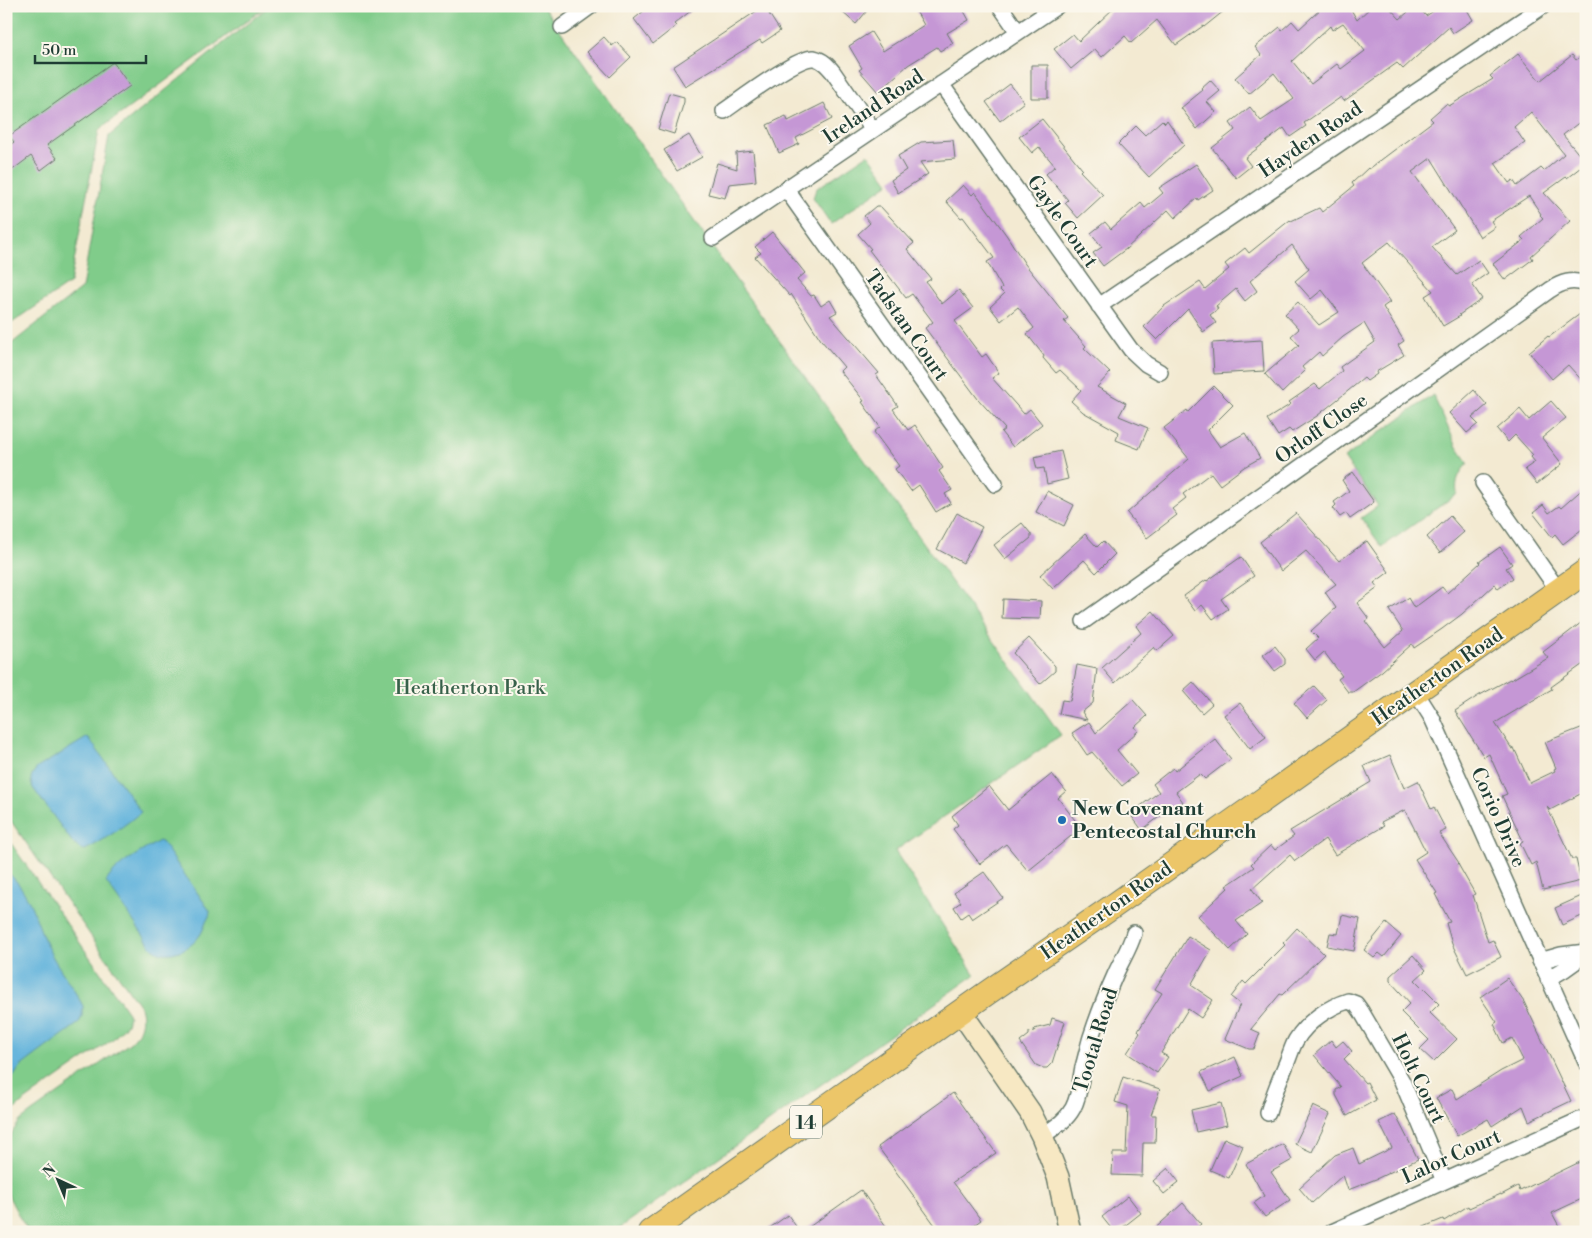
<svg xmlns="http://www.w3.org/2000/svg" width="1592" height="1238" font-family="'Libre Bodoni',serif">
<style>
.green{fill:#80cc8a;stroke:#50845f}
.water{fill:#60b2db;stroke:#407888}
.building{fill:#c597d5;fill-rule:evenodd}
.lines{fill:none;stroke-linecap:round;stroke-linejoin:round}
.street-casing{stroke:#697a6b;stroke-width:18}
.secondary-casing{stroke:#697a6b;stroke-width:24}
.primary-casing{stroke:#697a6b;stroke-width:26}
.street{stroke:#fff;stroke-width:15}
.secondary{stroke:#f7e8c3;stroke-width:21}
.primary{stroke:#ecc669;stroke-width:24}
.poi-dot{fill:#1f6fb2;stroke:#fbf7ec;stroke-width:2}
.labels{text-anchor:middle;stroke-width:4;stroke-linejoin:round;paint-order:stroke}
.shield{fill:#fbf7ec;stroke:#61756b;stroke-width:1}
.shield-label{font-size:19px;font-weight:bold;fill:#1f3d34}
.street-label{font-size:20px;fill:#1f3d34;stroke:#fbf7ec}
.park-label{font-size:20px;fill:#37614a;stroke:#fbf7ec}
.poi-label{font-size:20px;font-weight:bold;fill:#1f3d34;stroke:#fbf7ec;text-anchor:start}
</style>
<rect width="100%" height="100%" fill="#fbf7ec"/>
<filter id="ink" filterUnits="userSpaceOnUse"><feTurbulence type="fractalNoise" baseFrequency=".02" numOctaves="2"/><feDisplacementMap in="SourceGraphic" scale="10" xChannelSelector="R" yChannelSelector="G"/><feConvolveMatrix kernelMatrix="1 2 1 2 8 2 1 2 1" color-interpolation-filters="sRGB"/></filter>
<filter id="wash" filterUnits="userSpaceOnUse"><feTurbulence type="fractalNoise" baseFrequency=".0096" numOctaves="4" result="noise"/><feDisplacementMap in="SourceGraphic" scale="20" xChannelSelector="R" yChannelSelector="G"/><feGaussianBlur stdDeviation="1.12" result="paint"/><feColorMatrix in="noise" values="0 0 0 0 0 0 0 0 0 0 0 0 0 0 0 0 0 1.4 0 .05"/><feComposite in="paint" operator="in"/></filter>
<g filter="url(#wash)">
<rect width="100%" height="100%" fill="#f3ead2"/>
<path class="green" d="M6 6H267L99 130 70 283 6 327Z
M269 6H543L718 255 1061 735 895 851 975 975 614 1232H29L20 1218 9 1197 6 1187V1146L13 1131 20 1121 32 1112 131 1042C141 1032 145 1018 139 1005L6 814V348L82 288 109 136Z
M868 154 889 183 831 224 813 198 816 189Z
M1433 395 1457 447 1468 463C1459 473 1455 480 1457 494L1382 547 1361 518 1378 506 1344 458Z
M6 836 127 1011 129 1016 127 1024 113 1039 23 1102 6 1117Z"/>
<path class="water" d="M88 737 141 812C124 826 105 840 85 850L80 849 73 843 33 788C29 779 31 775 37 768Z
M159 841 162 842 210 911C210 916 208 918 206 922 201 939 189 950 172 953 162 954 157 953 150 945L106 882C115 865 143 851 159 841Z
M6 871C30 891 35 919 47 946 57 967 72 985 83 1006L82 1016 79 1023 33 1057 20 1067 14 1076 6 1082Z"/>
<g id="blocks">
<path class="building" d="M650 6H697L674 24 676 26 653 44 634 19Z
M764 6 780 31 762 43 760 40 685 86 673 67Z
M835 6H871L856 24Z
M913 6H961L969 20 947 33 953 43 940 51 937 47 908 65 878 92 859 70 862 68 849 46 871 32 883 51 924 25Z
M1116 6H1230L1204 27 1203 26 1176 45 1157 20 1131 43 1125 36 1102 57 1095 49 1071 69 1054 49 1073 34 1079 41Z
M1324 6H1349L1357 20 1372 6H1388L1400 19 1415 6H1418L1426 16 1441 6H1465L1473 20 1453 33 1449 27 1403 69 1397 63 1344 101 1341 97 1304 123 1306 126 1290 137 1284 128 1245 158 1251 166 1236 178 1212 148 1235 130 1230 123 1250 107 1261 121 1294 99 1274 73 1249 94 1235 78 1261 55 1255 47 1280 27 1282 30 1292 21 1299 29ZM1343 23 1365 51 1341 69 1337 64 1311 84 1292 61 1330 26 1332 30Z
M604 37 612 46 617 42 631 57 610 77 587 52Z
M1586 52V117L1563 135 1586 163 1567 178 1566 177 1544 193 1570 221 1531 256 1533 259 1505 280 1493 264 1524 240 1521 237 1543 218 1540 215 1541 214 1529 196 1491 221 1495 227 1480 237 1431 158 1412 172 1455 230 1432 247 1457 275 1479 260 1488 273 1472 284 1482 299 1459 315 1460 316 1443 326 1425 296 1433 291 1389 242 1362 263 1390 302 1383 307 1404 341 1398 345 1404 355 1376 372 1377 374 1367 381 1364 378 1317 416 1292 432 1289 429 1278 436 1267 419 1291 404 1289 402 1315 384 1320 389 1342 371 1340 367 1375 342 1364 323 1343 337 1322 356 1319 352 1302 367 1305 371 1282 393 1265 374 1299 345 1291 336 1299 329 1285 314 1298 302 1319 325 1339 312 1322 290 1311 299 1295 281 1309 269 1292 245 1250 281 1257 291 1245 301 1236 289 1216 306 1218 309 1210 315 1216 323 1203 332 1188 309 1157 340 1144 327 1164 306 1200 282 1205 289 1229 269 1225 264 1245 248 1249 253 1290 220 1291 221 1319 208 1322 212 1354 186 1352 183 1368 168 1369 169 1433 121 1430 118 1446 104 1449 106 1493 79 1490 76 1518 54 1540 81 1572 55 1576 60ZM1531 112 1564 154 1544 171 1541 168 1517 186 1513 180 1509 183 1495 163 1525 143 1514 127Z
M113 62 130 86 47 145 57 158 41 170 31 156 11 171 6 164V148L14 142 9 136Z
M1031 65H1048V98H1031Z
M1210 80 1220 91 1207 102 1216 112 1197 129 1181 108 1203 90 1201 88Z
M1010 84 1024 102 1000 121 986 102Z
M669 93 684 97V102L674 134 658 129Z
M824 103 832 119 796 138 799 144 779 153 767 125 786 116 788 121Z
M1042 119 1082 169 1080 171 1103 195 1078 218 1065 203 1068 200 1046 174 1055 166 1039 147 1032 153 1019 137Z
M1162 120 1165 123 1167 120 1184 145 1149 177 1118 144 1136 126 1145 135Z
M689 135 702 157 677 171 664 150Z
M953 140 955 159 920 162 928 174 898 193 891 180 906 170 898 156 921 142Z
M753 151 756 181 729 184 725 198 708 194 717 163 737 169 736 153Z
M1196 164 1213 190 1198 200 1197 198 1175 218 1168 210 1126 249 1103 266 1093 253 1102 247 1091 233 1105 222 1111 229 1141 203 1145 208 1163 193 1159 188Z
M963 185 972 195 975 192 1007 236 1025 264 1068 318 1064 321 1086 346 1084 348 1110 373 1097 387 1126 403 1119 416 1148 428 1139 449 1116 440 1119 432 1083 412 1071 401 1081 390 1060 370 1056 373 1043 358 1044 356 1027 334 1034 328 1018 307 1001 321 990 307 1004 294 1000 290 1002 288 987 262 994 258 963 217 961 218 946 201Z
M876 206H880L914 243 907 249 931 279 926 282 942 304 959 290 973 308 955 321 982 357 986 354 999 373 992 378 1024 414 1030 409 1042 424 1013 447 1001 432 1005 429 978 399 925 328 933 322 912 294 906 298 869 250 871 249 858 234 870 223 864 216Z
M772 232 805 273 797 280 811 296 814 295 821 306 830 300 837 312 830 316 879 373 876 375 898 406 893 409 908 430 915 425 943 468 939 471 952 490 945 494 951 503 936 512 919 485 911 491 895 469 899 466 874 432 880 427 862 402 864 401 840 371 844 367 821 340 791 294 790 296 755 257 761 253 755 247Z
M1580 314 1586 322V385L1568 365 1552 379 1529 352 1548 336 1549 337Z
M1262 340 1264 371 1214 374 1212 343Z
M1214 386 1233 405 1208 430 1220 447 1245 433 1260 458 1244 467 1220 485 1211 473 1183 494 1186 498 1172 509 1177 515 1147 538 1127 513 1189 459 1164 428 1187 410 1188 412Z
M1474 390 1487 405 1472 418 1478 424 1467 433 1449 413Z
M1551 401 1566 418 1542 438 1562 464 1537 484 1525 469 1535 462 1531 457 1533 455 1515 435 1508 442 1497 429 1520 409 1529 420Z
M1061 451 1068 479 1047 484 1044 468 1037 469 1034 457Z
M1353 472 1374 502 1350 519 1346 513 1340 517 1333 508 1336 505 1334 502 1349 491 1342 480Z
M1586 486V526L1563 544 1555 534 1552 537 1533 513 1543 505 1549 513 1559 506 1561 508Z
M1047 491 1074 505 1064 526 1036 512Z
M957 513 982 527 963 563 937 549Z
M1296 513 1339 561 1367 541 1389 572 1374 583 1378 588 1357 603 1369 619 1365 621 1385 647 1403 631 1389 610 1408 598 1414 608 1442 587 1447 593 1480 563 1479 562 1500 547 1512 564 1506 568 1513 578 1498 589 1495 584 1462 614 1442 629 1414 648 1412 644 1382 671 1353 692H1348L1338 679 1342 676 1324 652 1315 660 1306 649 1318 638 1311 631 1336 608 1325 592 1336 584 1306 551 1281 571 1260 542Z
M1450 516 1464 532 1440 553 1427 537Z
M1022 523 1031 534V538L1005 559 994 545Z
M1085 534 1097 547 1103 541 1115 554 1096 573 1084 560 1053 589 1040 575Z
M1241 557 1254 576 1221 599 1228 609 1213 619 1202 605 1195 611 1184 596 1206 580 1207 581Z
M1003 599 1041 601 1040 619 1002 618Z
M1153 611 1174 636 1157 651 1154 647 1115 683 1102 668 1141 633 1136 626Z
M1586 619V662L1551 687 1552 689 1495 723 1512 749 1514 748 1530 783 1555 771 1554 769 1556 768 1545 742 1586 726V791L1550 810 1547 807 1572 859H1576L1581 881 1543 890 1536 862 1531 865 1520 843 1523 841 1502 796 1507 794 1489 754 1484 757 1455 711 1478 696 1510 679 1511 680 1548 658 1543 652Z
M1029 638 1055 666V671L1040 684 1013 653Z
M1275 646 1285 659V664L1275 671 1263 655Z
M1077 665 1097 669 1093 703 1082 712 1087 720 1059 714 1062 700 1070 701Z
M1193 682 1212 704 1202 713 1183 691Z
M1314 686 1327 700 1307 718 1294 703Z
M1133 700 1147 716 1135 727 1138 731 1117 750 1137 774 1122 786 1092 752 1087 755 1072 733 1089 722 1096 733Z
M1240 703 1266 737 1250 749 1224 715Z
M1215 739 1231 759 1205 779 1200 774 1176 792 1183 802 1173 810 1171 808 1142 830 1130 814 1159 792 1153 784 1173 768 1175 771Z
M1390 755 1404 788 1418 781 1431 809 1434 807 1446 830 1439 833 1459 863 1458 864 1475 894 1473 895 1488 942 1493 940 1501 957 1467 974 1452 944 1446 923 1450 922 1435 894 1437 893 1415 859 1426 852 1405 810 1381 822 1384 826 1335 855 1325 839 1295 861 1290 855 1252 889 1262 903 1236 921 1247 934 1230 950 1198 916 1228 888 1226 886 1254 867 1251 864 1271 845 1275 850 1294 836 1290 831 1371 782 1364 766Z
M1052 774 1066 791 1058 798 1081 828 1028 871 1006 844 980 864 953 829 958 825 952 816 989 786 1008 810Z
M984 872 1003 898 972 919 968 913 961 918 954 907 961 902 954 893Z
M1586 894V914L1562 925 1555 908Z
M1342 915 1360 919 1354 951 1327 946 1330 933 1338 934Z
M1386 923 1401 936 1384 957 1379 953 1374 958 1364 950Z
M1297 928 1324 954 1282 995 1280 994 1251 1029 1260 1033 1254 1049H1249L1225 1039 1240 1004 1231 997 1243 981 1246 984 1285 945 1283 943Z
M1188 936 1211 950 1191 985 1213 1000 1201 1018 1188 1009 1161 1053 1168 1057 1157 1073 1127 1053 1140 1033 1138 1031 1162 993 1155 989Z
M1413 955 1426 970 1415 980 1439 1004 1430 1013 1457 1039 1434 1062 1420 1049 1429 1040 1401 1012 1410 1003 1390 981V976Z
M1507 978 1524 1002 1571 1101 1529 1121 1523 1106 1492 1126 1488 1119 1457 1136 1436 1098 1452 1089 1457 1099 1501 1071 1523 1060 1512 1038 1503 1043 1494 1024 1497 1022 1480 997Z
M1052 1018 1065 1022 1052 1063 1047 1068H1043L1036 1065 1020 1042 1029 1035V1032L1035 1031 1034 1029 1050 1025Z
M1331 1040 1336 1047 1343 1041 1352 1051 1344 1059 1365 1083 1367 1082 1376 1100 1347 1116 1336 1095V1090L1341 1087 1314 1055Z
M1235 1057 1243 1076 1210 1091 1201 1072Z
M1123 1077 1160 1089 1151 1115H1156L1155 1143H1143L1142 1176 1112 1175 1113 1153H1126L1128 1106 1115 1102Z
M953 1093 996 1153 953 1182 981 1220 964 1232H940L878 1147Z
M1221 1103 1227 1125 1196 1132 1191 1110Z
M1313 1106 1330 1114 1312 1152 1295 1144Z
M1395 1114 1418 1159 1376 1179 1348 1190 1343 1175 1312 1203 1299 1188 1335 1155 1353 1148 1359 1164 1392 1148 1379 1122Z
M1224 1138 1243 1146 1229 1178 1210 1170Z
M1283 1144 1292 1160 1271 1172 1290 1200 1265 1217 1254 1203 1264 1196 1246 1164Z
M1586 1159V1197L1552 1213 1559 1226 1549 1232H1412L1443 1219 1444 1221 1468 1206 1469 1208 1501 1194V1195L1518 1186 1520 1191Z
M1168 1168 1179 1182 1164 1194 1153 1181Z
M861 1190 890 1232H802Z
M1128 1196 1141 1213 1117 1232H1114L1102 1217Z
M1183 1203 1201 1224 1192 1232H1151Z
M788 1215 800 1232H764Z"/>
</g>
</g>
<g filter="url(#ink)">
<use href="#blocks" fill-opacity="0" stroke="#697a6b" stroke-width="1"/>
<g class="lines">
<g class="street-casing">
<path id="street" d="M1000 6 1018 32
M562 27 591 6
M941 84 1131 350 1146 364 1160 372
M724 111C740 100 798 56 814 58 823 60 828 66 833 72L873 130
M786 189 995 484
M713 238 1057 6
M1099 306 1543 6
M1483 483 1558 590
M1084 621 1550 290C1562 282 1572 279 1586 284
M1415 691 1432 718 1586 1062
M1540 961 1561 955 1586 952
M1548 979 1565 969 1586 954
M1268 1113C1273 1095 1280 1079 1287 1062 1290 1055 1292 1047 1296 1040 1307 1022 1328 1007 1348 1001L1356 1004 1361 1011 1402 1081 1444 1181
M1042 1136C1054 1128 1066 1121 1073 1108 1080 1095 1080 1081 1083 1067 1086 1057 1088 1047 1091 1037 1098 1016 1106 995 1115 975 1121 961 1130 948 1134 933
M1332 1232 1586 1117"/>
</g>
<g class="secondary-casing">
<path id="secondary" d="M961 1012 1030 1112 1042 1136 1058 1177 1070 1232"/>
</g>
<g class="primary-casing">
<path id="primary" d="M650 1232 987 993 1112 907 1586 571"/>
</g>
<use href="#street" class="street"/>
<use href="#secondary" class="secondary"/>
<use href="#primary" class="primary"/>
</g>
</g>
<circle class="poi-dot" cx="1062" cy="820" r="5"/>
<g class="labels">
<rect class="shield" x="790" y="1105.5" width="32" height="33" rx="4"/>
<g class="shield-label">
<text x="806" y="1129">14</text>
</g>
<g class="street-label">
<text transform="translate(873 106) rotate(-34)" y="7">Ireland Road</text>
<text transform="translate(1310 139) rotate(-34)" y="7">Hayden Road</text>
<text transform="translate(1063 221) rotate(55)" y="7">Gayle Court</text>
<text transform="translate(907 325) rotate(55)" y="7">Tadstan Court</text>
<text transform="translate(1321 428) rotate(-35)" y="7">Orloff Close</text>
<text transform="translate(1437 676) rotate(-35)" y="7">Heatherton Road</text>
<text transform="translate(1499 817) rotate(66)" y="7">Corio Drive</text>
<text transform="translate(1106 910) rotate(-35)" y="7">Heatherton Road</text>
<text transform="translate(1095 1040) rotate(-73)" y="7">Tootal Road</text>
<text transform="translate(1419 1078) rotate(64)" y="7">Holt Court</text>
<text transform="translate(1451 1156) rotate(-24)" y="7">Lalor Court</text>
</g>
<g class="park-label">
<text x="470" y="694">Heatherton Park</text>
</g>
<g class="poi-label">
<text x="1072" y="815">New Covenant<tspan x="1072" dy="23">Pentecostal Church</tspan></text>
</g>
</g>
<rect width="1592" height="1238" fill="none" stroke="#fbf7ec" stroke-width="25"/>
<g transform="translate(58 1180) rotate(316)" stroke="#fbf7ec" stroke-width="4" paint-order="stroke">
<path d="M0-4L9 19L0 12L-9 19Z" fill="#1f3d34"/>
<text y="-8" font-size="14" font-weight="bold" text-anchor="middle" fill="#1f3d34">N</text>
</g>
<path d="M35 55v8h111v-8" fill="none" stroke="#1f3d34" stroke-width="2.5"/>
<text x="42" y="55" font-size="15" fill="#1f3d34" stroke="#fbf7ec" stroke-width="4" paint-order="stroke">50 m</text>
</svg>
